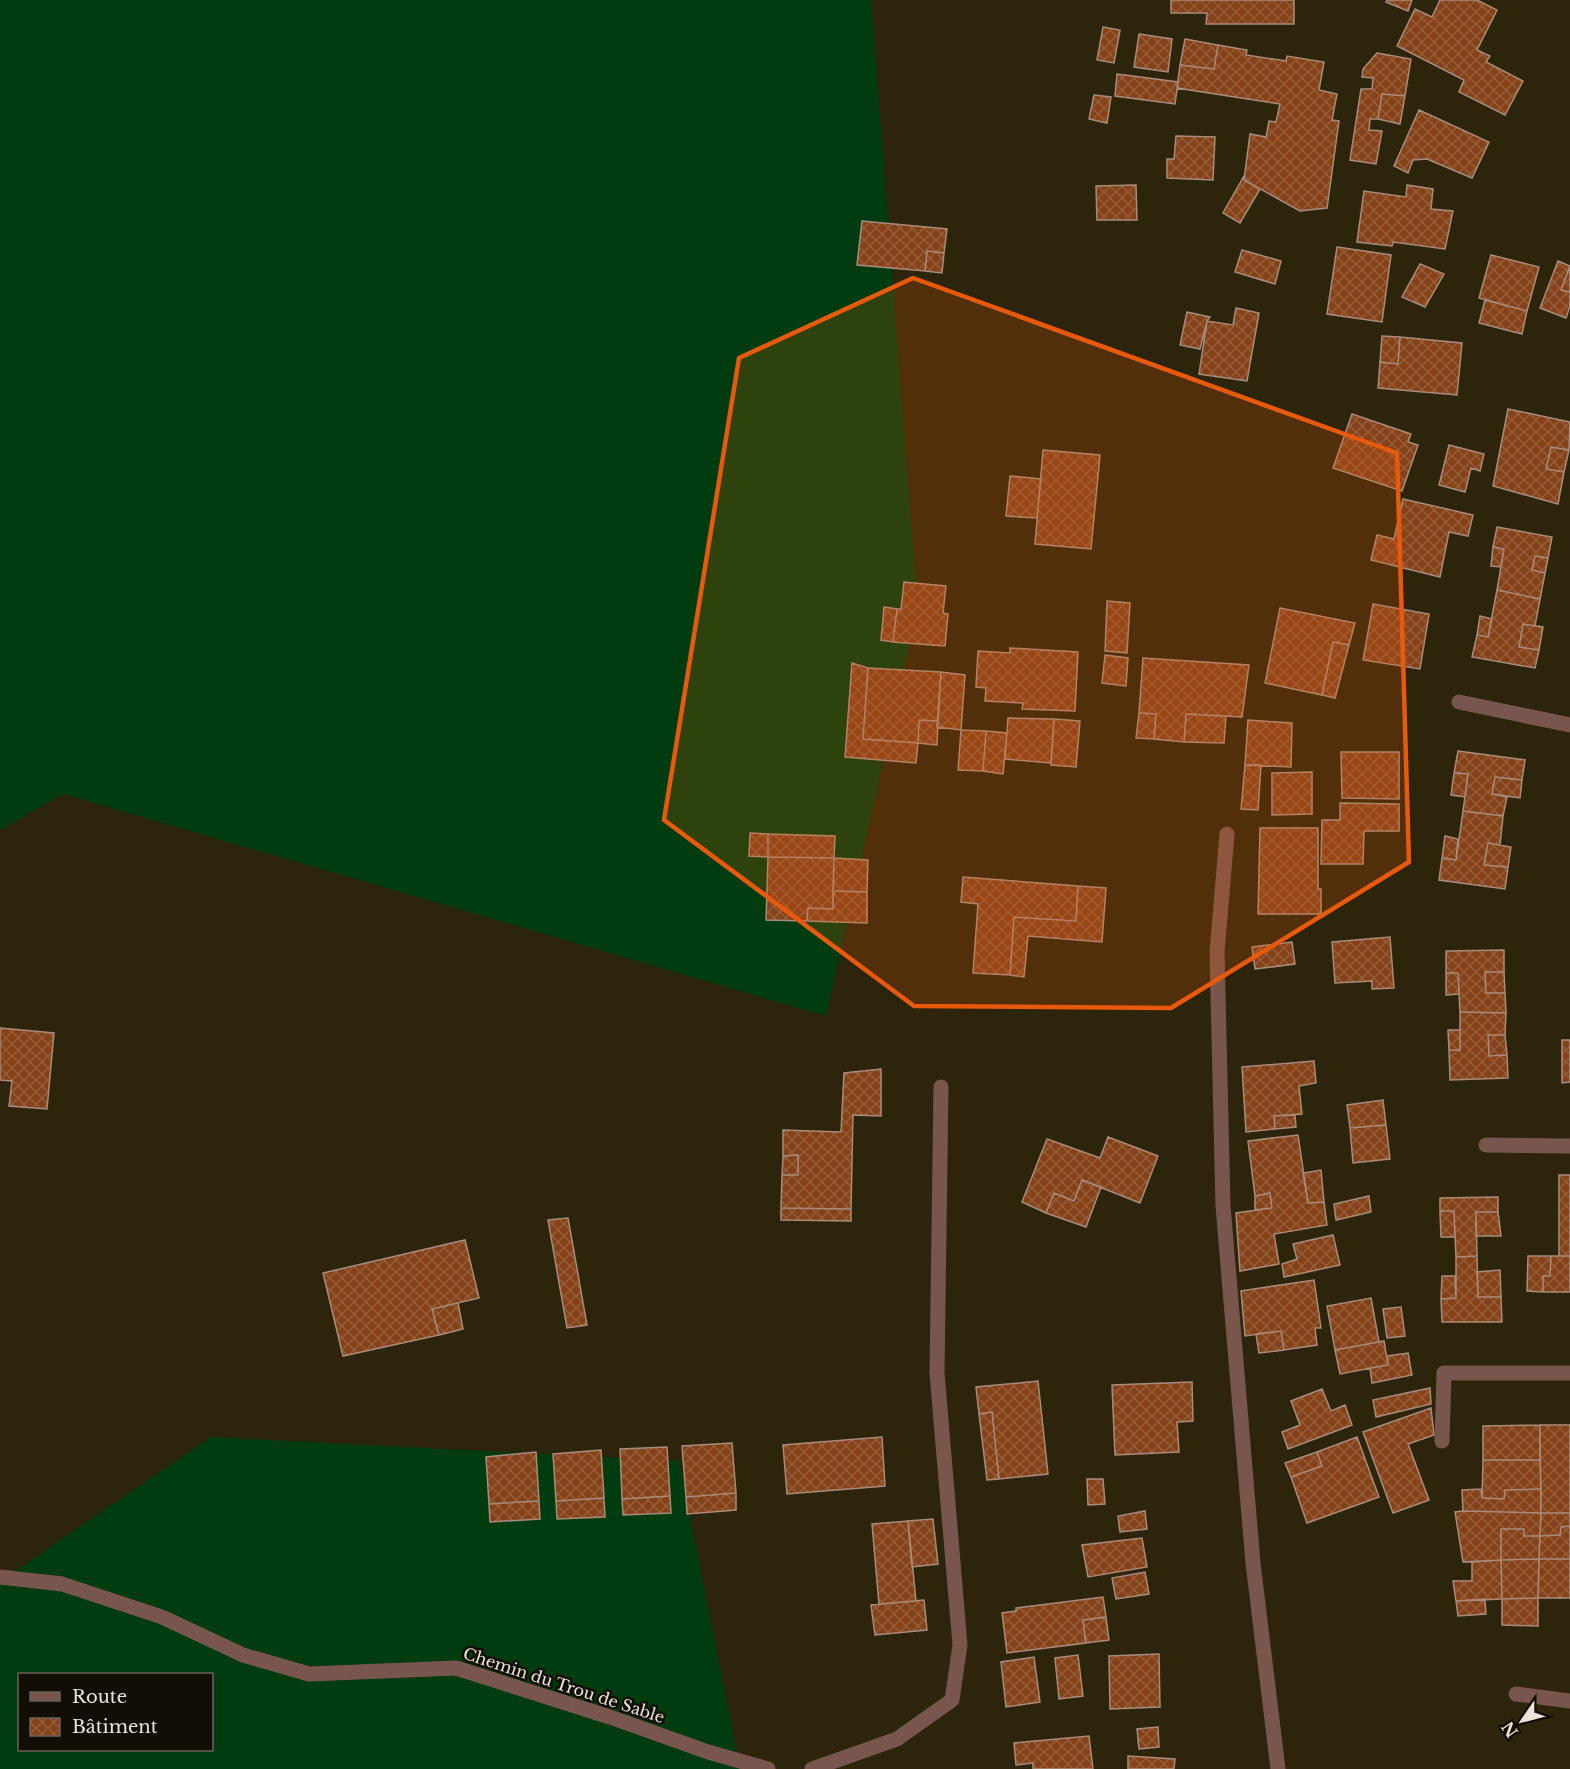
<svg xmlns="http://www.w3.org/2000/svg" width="1570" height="1769" font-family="'Libre Baskerville',serif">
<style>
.grass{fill:#003c0f;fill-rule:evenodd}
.building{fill:url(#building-cross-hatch);stroke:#a98c7d;stroke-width:1.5}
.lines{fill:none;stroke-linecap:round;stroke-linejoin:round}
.minor{stroke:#78564d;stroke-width:15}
.marked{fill:#e8590c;fill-opacity:0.2;stroke:#e8590c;stroke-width:4.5;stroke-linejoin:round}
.labels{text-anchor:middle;stroke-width:5;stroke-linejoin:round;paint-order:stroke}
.street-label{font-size:16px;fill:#eae5d6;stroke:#120e05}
</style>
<defs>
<pattern id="building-cross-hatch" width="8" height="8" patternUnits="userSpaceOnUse" patternTransform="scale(1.5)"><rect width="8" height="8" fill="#854218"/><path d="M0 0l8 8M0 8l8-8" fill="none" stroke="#965d39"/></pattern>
</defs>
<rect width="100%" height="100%" fill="#2c250b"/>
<path class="grass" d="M0 0H871L918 607 826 1016 63 794 0 830Z
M211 1437 679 1461 740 1769H0V1581ZM20 1674H212V1750H20Z"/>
<path class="building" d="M1171 0H1294V24H1206L1207 13H1171Z
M1387 0H1412L1408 11 1386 2Z
M1440 0H1477L1497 10 1477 50 1490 56 1486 62 1523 81 1505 115 1459 92 1464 80 1397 46 1415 9 1432 17Z
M1103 27 1120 30 1114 63 1097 60Z
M1139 34 1172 39 1168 72 1134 67Z
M1185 39 1218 45 1214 69 1180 65Z
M1218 45 1247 50 1246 55 1286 61 1287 56 1324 62 1319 90 1337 94 1332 120 1339 121 1327 208 1300 211 1244 180 1250 134 1266 137 1269 121 1276 122 1280 104 1177 88 1180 65 1214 69Z
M1377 53 1411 59 1405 96 1382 94 1378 119H1370L1369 130 1382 131 1376 164 1350 160 1361 89H1372L1373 78 1362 77 1363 69Z
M1117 74 1178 82 1175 104 1115 96Z
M1382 94 1405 96 1400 124 1378 119Z
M1094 95 1111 97 1107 123 1089 119Z
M1419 110 1489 142 1472 178 1427 159 1413 160 1408 173 1394 166Z
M1176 136 1215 137 1213 180 1167 178V159H1174Z
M1244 176V180L1260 189 1240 223 1223 213Z
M1136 185 1137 220H1097L1096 186Z
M1407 185 1433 189 1431 209 1453 211 1445 249 1393 242 1392 246 1357 242 1364 191 1406 197Z
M862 221 947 229 944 253 927 251 925 271 857 265Z
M1337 247 1391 255 1382 322 1327 314Z
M1242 250 1281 261 1275 284 1235 272Z
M927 251 944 253 942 273 925 271Z
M1491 255 1539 267 1527 311 1479 298Z
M1558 261 1570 266 1561 290 1570 292V306L1566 318 1540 308Z
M1420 264 1444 274 1425 307 1402 297Z
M1570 266V292L1561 290Z
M1485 300 1527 311 1522 334 1479 323Z
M1236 308 1259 313 1247 381 1199 374 1207 321 1233 325Z
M1187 312 1210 317 1207 321 1200 349 1180 345Z
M1382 336 1400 337 1398 364 1380 362Z
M1400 337 1462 343 1457 395 1378 388 1380 362 1398 364Z
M1508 409 1570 422 1569 450 1551 447 1546 469 1564 472 1558 504 1493 486Z
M1352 414 1411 434 1408 442 1418 445 1402 491 1333 468Z
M1449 445 1484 454 1480 471 1471 468 1465 492 1439 485Z
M1551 447 1569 450 1564 472 1546 469Z
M1043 450 1100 455 1091 549 1035 544Z
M1010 476 1041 479 1037 518 1006 516Z
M1403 499 1473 515 1468 536 1449 532 1440 577 1371 560 1377 535 1394 539Z
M1497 527 1552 537 1548 558 1535 556 1532 570 1545 573 1540 599 1497 590 1504 549 1493 547Z
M1493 547 1504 549 1501 567 1491 566Z
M1535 556 1548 558 1545 573 1532 570Z
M904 582 946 586 943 613 948 614 945 646 893 642 897 609H901Z
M1497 590 1540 599 1535 626 1523 624 1519 647 1539 650 1535 668 1472 657 1477 635 1488 637Z
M1107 601 1130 603 1127 653 1105 651Z
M1373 604 1429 614 1420 669 1363 660Z
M884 607 897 609 893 642 881 640Z
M1280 608 1355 623 1349 645 1333 642 1322 695 1265 683Z
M1480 616 1492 619 1488 637 1477 635Z
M1523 624 1543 627 1539 650 1519 647Z
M1333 642 1349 645 1335 698 1322 695Z
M1010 648 1078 652 1075 711 1022 709 1023 703 985 701 986 688 976 687 978 651 1010 653Z
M1105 655 1128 658 1126 686 1102 683Z
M1143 658 1249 665 1242 717 1186 714 1184 742 1154 739 1156 714 1139 713Z
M852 663 868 668 863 739 918 743 916 763 845 757Z
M868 668 941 672 938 721 919 720 918 743 863 739Z
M941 672 965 675 961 730 937 727Z
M1139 713 1156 714 1154 739 1136 738Z
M1186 714 1226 716 1224 743 1184 742Z
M1008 718 1054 719 1051 763 1005 759Z
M1054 719 1080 721 1076 767 1051 765Z
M919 720 938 721 937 745 918 743Z
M1248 720 1292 723 1291 767 1245 765Z
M961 730 986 731 983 771 958 770Z
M986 731 1007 733 1003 774 983 771Z
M1458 751 1525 760 1522 780 1495 777 1492 794 1507 797 1503 816 1463 811 1468 774 1454 773Z
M1341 752H1399V799L1342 798Z
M1245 765H1261L1258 810 1241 809Z
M1312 772V814L1272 815V773Z
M1454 773 1468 774 1465 797 1451 795Z
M1495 777 1522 780 1520 798 1492 794Z
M1340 803 1399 804V831H1364L1363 864H1321L1322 820H1340Z
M1463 811 1503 816 1500 845 1488 843 1484 865 1508 867 1505 889 1439 880 1442 858 1456 860Z
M1260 828H1318V889H1321V914H1258Z
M750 833 768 834V857L749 856Z
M768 834 835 836 834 858 768 857Z
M1445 836 1458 839 1456 860 1442 858Z
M1488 843 1511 847 1508 867 1484 865Z
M768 857 834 858 833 909 808 908 807 921 766 920Z
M834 858 868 860 867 892 833 891Z
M963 877 1078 886 1076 921 1014 917 1010 975 973 973 978 904 961 902Z
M1078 886 1106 888 1102 942 1028 936 1024 977 1010 975 1014 917 1076 921Z
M833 891 867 892V923L807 921 808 908 833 909Z
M1390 937 1394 988 1372 989V981L1335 983 1332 942Z
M1292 942 1295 964 1255 969 1252 947Z
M1504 950V972H1485L1486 993H1505L1506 1013 1460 1012 1458 973H1446V951Z
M1485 972H1504L1505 993H1486Z
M1446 973H1458L1459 994 1446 995Z
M1460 1012 1506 1013 1505 1035H1488L1489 1056 1507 1055 1508 1078 1450 1080 1449 1050H1460Z
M0 1028 54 1033 47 1109 9 1106 12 1081 0 1080Z
M1448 1030H1460V1050H1449Z
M1488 1035H1505L1507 1055 1489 1056Z
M1562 1040H1570V1082L1562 1083Z
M1314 1061 1316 1083 1299 1086 1302 1114 1274 1116 1275 1129 1246 1132 1242 1067Z
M881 1069V1116L853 1115 851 1209 781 1208 782 1175H798V1155L783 1156V1130L841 1132 844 1073Z
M1383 1100 1386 1125 1350 1128 1347 1105Z
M1295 1115 1296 1127 1275 1129 1274 1116Z
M1386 1125 1390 1159 1353 1163 1350 1128Z
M1298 1135 1308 1203 1324 1202 1327 1225 1274 1234 1279 1264 1240 1271 1236 1213 1272 1208 1270 1193 1255 1196 1248 1141Z
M1108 1137 1158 1156 1140 1203 1082 1180 1074 1201 1054 1193 1046 1213 1022 1202 1047 1139 1100 1158Z
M798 1155V1175H782L783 1156Z
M1321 1170 1324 1202 1308 1203 1303 1173Z
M1559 1175H1570V1256H1559Z
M1082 1180 1101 1187 1086 1227 1046 1213 1054 1193 1074 1201Z
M1270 1193 1272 1208 1255 1210V1196Z
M1369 1196 1371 1212 1336 1220 1334 1204Z
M1498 1197V1212H1476L1477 1256 1456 1257 1454 1211H1440V1198Z
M781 1208 851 1209V1221L781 1220Z
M1440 1211H1454L1455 1237H1441Z
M1476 1212H1498L1501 1236H1476Z
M568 1218 587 1325 567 1328 548 1220Z
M1333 1235 1340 1265 1284 1277 1282 1264 1297 1259 1293 1244Z
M465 1240 479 1298 432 1309 439 1335 343 1356 323 1273Z
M1477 1256 1478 1297H1501L1502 1322H1442L1441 1299 1456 1298V1257Z
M1528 1256H1551L1550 1276H1543V1292L1527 1291Z
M1551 1256H1570V1292H1543V1276H1550Z
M1500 1270 1501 1297H1478L1477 1272Z
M1442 1276H1455L1456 1298 1441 1299Z
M1314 1280 1321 1328H1315L1317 1345 1284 1350 1281 1331 1245 1336 1241 1291Z
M1371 1298 1379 1342 1335 1350 1327 1306Z
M458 1303 463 1329 439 1335 432 1309Z
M1401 1307 1405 1336 1387 1338 1383 1309Z
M1281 1331 1284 1350 1259 1353 1256 1334Z
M1384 1341 1388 1365 1340 1374 1335 1350Z
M1408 1353 1412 1375 1372 1383 1370 1368 1388 1365 1387 1356Z
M1038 1381 1048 1474 999 1479 992 1412 979 1414 976 1387Z
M1192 1382 1193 1421 1177 1422 1179 1452 1115 1455 1112 1385Z
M1430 1388 1431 1404 1376 1417 1373 1400Z
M1322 1389 1331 1411 1345 1405 1352 1425 1288 1449 1282 1432 1300 1425 1291 1401Z
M1431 1408 1434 1435 1408 1444 1429 1500 1393 1513 1363 1432Z
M992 1412 999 1479 987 1480 979 1414Z
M1540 1425V1460H1483V1426Z
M1540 1425H1570V1513H1541Z
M882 1437 885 1486 787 1494 783 1445Z
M1357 1437 1379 1497 1307 1523 1291 1477 1322 1466 1317 1452Z
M732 1443 736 1493 686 1497 682 1446Z
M667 1447 670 1496 622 1499 620 1449Z
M601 1450 604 1498 556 1501 553 1454Z
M536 1452 539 1501 489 1504 486 1457Z
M1317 1452 1322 1466 1291 1477 1285 1463Z
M1483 1460H1540L1541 1489 1505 1490 1504 1499 1482 1498Z
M1087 1479H1103L1105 1504 1088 1505Z
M1481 1489 1482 1498 1504 1499 1505 1490 1541 1489V1513L1463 1511 1462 1490Z
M736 1493V1510L687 1514 686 1497Z
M670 1496 671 1513 623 1515 622 1499Z
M604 1498 605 1517 557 1519 556 1501Z
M539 1501 540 1519 490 1522 489 1504Z
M1145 1511 1147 1529 1120 1532 1118 1516Z
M1463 1511 1541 1513 1540 1536H1524V1529H1501V1560L1463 1562 1455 1512Z
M1541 1513H1570V1526L1561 1527 1560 1535 1540 1536Z
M933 1519 938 1564 912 1567 908 1521Z
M908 1521 916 1601 879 1604 872 1524Z
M1570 1526V1559H1539L1540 1536 1560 1535 1561 1527Z
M1501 1529H1524V1536H1540L1539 1559 1501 1560Z
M1142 1538 1147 1567 1088 1577 1082 1545Z
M1539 1559H1570V1598H1538Z
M1539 1559 1538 1598 1502 1599 1501 1560Z
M1501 1560 1502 1599 1456 1601 1453 1581H1472V1562Z
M1145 1572 1149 1594 1116 1599 1112 1578Z
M1103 1597 1106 1617 1083 1620 1086 1643 1007 1653 1002 1613 1016 1611V1608Z
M1538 1598V1626L1502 1625V1599Z
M1485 1599 1486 1614 1458 1616 1456 1601Z
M924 1600 927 1630 875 1635 871 1605Z
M1106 1617 1109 1640 1086 1643 1083 1620Z
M1159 1654 1160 1707 1110 1709 1109 1656Z
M1078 1655 1083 1696 1059 1699 1055 1658Z
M1034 1657 1040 1702 1006 1707 1001 1662Z
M1158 1727 1159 1747 1139 1749 1137 1729Z
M1089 1736 1093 1769H1033V1763L1016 1765 1014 1743Z
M1128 1756 1175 1759 1174 1769H1128Z"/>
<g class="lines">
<path class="minor" d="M1459 702 1570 725
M1227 834 1217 952 1223 1206 1253 1563 1278 1769
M1486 1145 1570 1146
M1442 1441 1444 1373H1570
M0 1577 62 1584 162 1617 243 1655 309 1674 456 1668 610 1717 708 1752 768 1769
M1516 1694 1570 1701
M812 1769 897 1739 952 1700 960 1645 937 1373 941 1087"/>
</g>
<path class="marked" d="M913 278 1397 453 1409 862 1171 1008 914 1006 664 820 739 358Z"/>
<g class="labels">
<g class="street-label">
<text transform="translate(564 1685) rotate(18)" y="6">Chemin du Trou de Sable</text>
</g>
</g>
<rect x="18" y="1673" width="195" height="78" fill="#120e05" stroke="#686459" stroke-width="1.5"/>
<rect x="30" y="1692" width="30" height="9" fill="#78564d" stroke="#686459" stroke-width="1.5"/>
<text x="72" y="1703" font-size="18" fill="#eae5d6">Route</text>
<rect x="30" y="1718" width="30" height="18" fill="url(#building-cross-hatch)" stroke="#686459" stroke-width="1.5"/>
<text x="72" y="1733" font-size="18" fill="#eae5d6">Bâtiment</text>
<g transform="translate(1522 1721) rotate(235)" stroke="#120e05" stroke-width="4.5" paint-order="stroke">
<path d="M0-4.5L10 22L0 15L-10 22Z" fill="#eae5d6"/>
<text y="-9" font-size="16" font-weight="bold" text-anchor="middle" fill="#eae5d6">N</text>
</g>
</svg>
